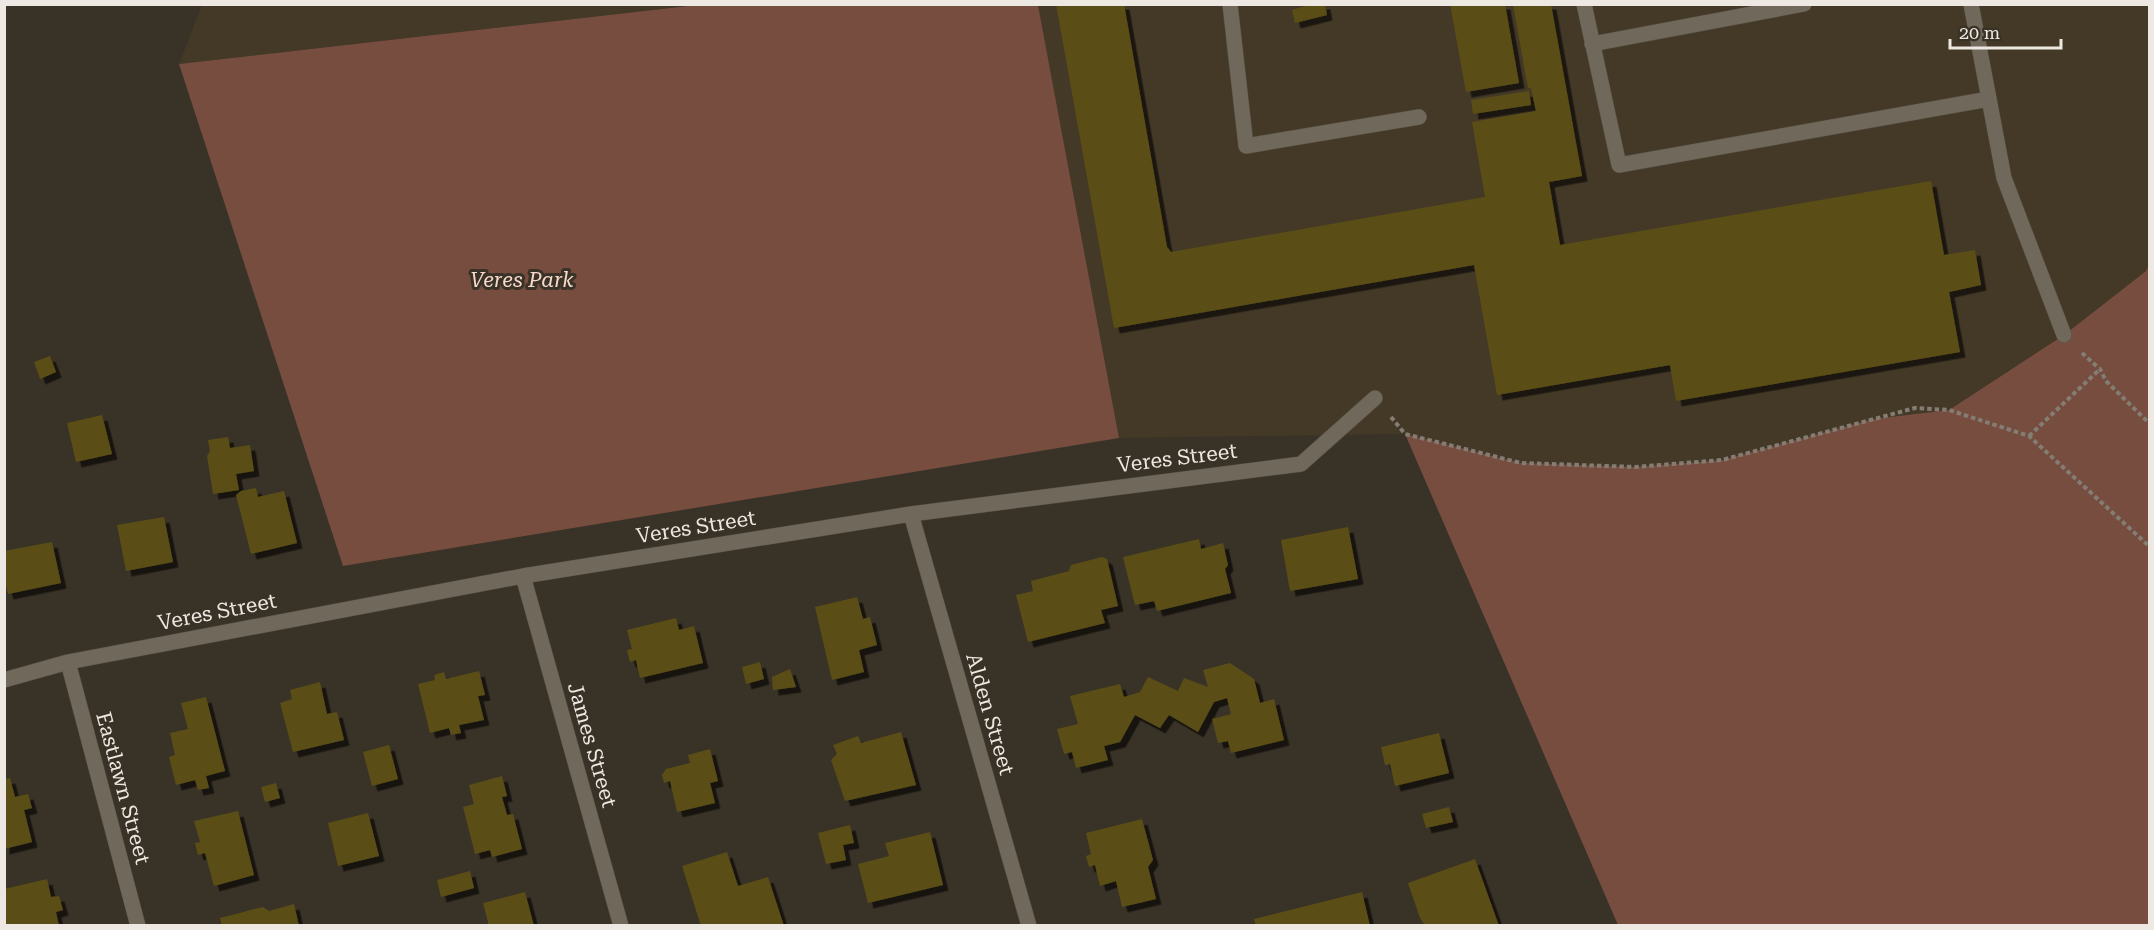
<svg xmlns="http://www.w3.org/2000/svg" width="2154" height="930" font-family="'Roboto Serif',serif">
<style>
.built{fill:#443927}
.green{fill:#764d3f}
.building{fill:#5a4e16;filter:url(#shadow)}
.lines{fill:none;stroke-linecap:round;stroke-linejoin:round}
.service-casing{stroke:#565046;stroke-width:16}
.minor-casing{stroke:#565046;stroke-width:16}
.path{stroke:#837d74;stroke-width:4;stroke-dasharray:4.5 3;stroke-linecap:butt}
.service{stroke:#70685b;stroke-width:15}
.minor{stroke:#70685b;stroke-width:15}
.labels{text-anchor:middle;stroke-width:6;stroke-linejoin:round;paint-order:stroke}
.park-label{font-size:21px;font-style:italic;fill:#f9d7cb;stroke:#393227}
.street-label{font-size:21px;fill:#ede8e1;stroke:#393227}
</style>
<defs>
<filter id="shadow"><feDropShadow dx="5.5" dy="5.5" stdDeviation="0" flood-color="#0009"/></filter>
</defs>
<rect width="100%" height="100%" fill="#393227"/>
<path class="built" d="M202 5H697L179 64Z
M1038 5H2149V265L2146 271 2064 335 1949 410 1873 419 1722 460 1635 467 1521 463 1405 434 1119 438Z"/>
<path class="green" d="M697 5H1038L1119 438 343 566 179 64Z
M2149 265V925H1618L1405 434 1521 463 1635 467 1722 460 1873 419 1949 410 2064 335 2146 271Z"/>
<path class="building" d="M1056 4H1124L1167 247 1171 252 1485 197 1472 122 1536 111 1531 88H1528L1513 4H1551L1582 176 1549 182 1560 245 1931 181 1944 255 1975 250 1981 285 1949 292 1960 352 1676 401 1670 365 1497 395 1474 265 1114 328Z
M1312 4H1325L1327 15 1295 23 1292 10Z
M1450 4H1505L1519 83 1466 92Z
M1529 91 1531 105 1473 114 1471 100Z
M50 356 56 372 40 379 34 362Z
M102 415 112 454 76 462 67 423Z
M228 437 230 448 250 445 254 471 236 474 239 490 213 494 207 456 210 451 208 440Z
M256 488 258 497 284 491 297 543 251 554 236 495 241 491Z
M164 517 173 562 126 571 117 525Z
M1348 527 1358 579 1290 591 1281 540Z
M1199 539 1201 549 1223 543 1228 565 1225 569 1231 593 1157 611 1154 601 1135 605 1123 557Z
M52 542 61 583 8 594 4 578V551Z
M1102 557 1107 559 1118 606 1101 610 1105 623 1028 642 1016 595 1033 591 1031 581 1069 571 1071 565Z
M857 597 863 619 870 617 877 645 859 650 864 672 832 680 815 607Z
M676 618 679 630 694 626 703 663 640 678 636 660 630 662 627 650 632 649 627 630Z
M760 662 764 679 746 684 742 667Z
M1230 663 1254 679 1260 703 1274 699 1284 740 1231 753 1228 741 1218 743 1212 719 1231 714 1227 698 1214 702 1198 732 1169 715 1160 728 1135 715 1120 742 1104 746 1108 760 1076 768 1072 752 1064 754 1057 729 1078 724 1070 696 1120 684 1124 697 1140 692 1148 677 1178 691 1184 678 1208 687 1203 670Z
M790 669 796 687 773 690 772 677Z
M479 671 485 695 478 696 484 720 459 725 461 733 451 735 449 728 430 733 418 684 435 680 434 675 444 672 446 679Z
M320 682 327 714 337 712 344 740 293 752 280 703 292 699 290 690Z
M206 697 225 771 206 776 209 788 198 790 195 780 176 785 169 757 175 755 170 733 188 729 181 703Z
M901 732 916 785 845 801 831 760 837 754 833 745 858 736 861 743Z
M1439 733 1449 773 1395 786 1390 764 1385 765 1381 747Z
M389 745 398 779 372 786 363 752Z
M710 749 718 781 710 783 715 803 677 812 670 781 664 783 662 775 666 769 690 763 688 755Z
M502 776 507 796 502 797 507 815 513 814 522 849 492 857 490 850 475 854 463 807 474 804 469 785Z
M10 778 15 797 28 794 32 808 24 810 32 842 4 849V779Z
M276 783 280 798 265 802 261 787Z
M1449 807 1453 822 1426 828 1422 814Z
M238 811 254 875 214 886 205 853 198 855 195 843 200 842 194 821Z
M368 813 379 856 338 866 328 823Z
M1142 819 1153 860 1148 867 1156 899 1122 907 1116 881 1100 886 1095 865 1089 867 1086 856 1091 854 1086 833Z
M850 825 854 843 843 845 846 860 826 864 818 833Z
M930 832 943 885 868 903 858 864 889 856 885 843Z
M727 852 738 886 768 877 784 926H701L682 866Z
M1475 859 1499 926H1425L1420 918 1408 883Z
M470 871 474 888 441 897 437 880Z
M47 879 51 897 59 896 63 910 56 912 59 926H4V889Z
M525 892 534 926H489L483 903Z
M1362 892 1370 926H1256L1254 919Z
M294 904 299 926H222L220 918 263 907 269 911Z"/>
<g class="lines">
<g class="service-casing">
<path id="service" d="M1230 4 1246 146 1419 117
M1584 4 1619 165 1989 99
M1971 4 2004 178 2064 335
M1592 44 1804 4"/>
</g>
<g class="minor-casing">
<path id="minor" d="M911 514 1029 926
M523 576 621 926
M68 662 138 926
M4 680 68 662 523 576 911 514 1301 464 1375 398"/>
</g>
<path class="path" d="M2082 353 2100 369 2106 381 2150 424
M1391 417 1405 434 1521 463 1635 467 1722 460 1915 408 1949 410 2029 436 2150 547
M2029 436 2100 369"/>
<use href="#service" class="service"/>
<use href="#minor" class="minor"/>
</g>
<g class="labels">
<g class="park-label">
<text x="522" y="287">Veres Park</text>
</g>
<g class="street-label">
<text transform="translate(1177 458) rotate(-7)" y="7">Veres Street</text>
<text transform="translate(696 527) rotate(-9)" y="7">Veres Street</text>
<text transform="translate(217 612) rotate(-11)" y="7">Veres Street</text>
<text transform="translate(990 714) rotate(74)" y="7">Alden Street</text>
<text transform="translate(592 745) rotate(74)" y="7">James Street</text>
<text transform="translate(123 788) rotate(75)" y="7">Eastlawn Street</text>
</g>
</g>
<rect width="2154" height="930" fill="none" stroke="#ede8e1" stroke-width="12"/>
<path d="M1950 39v9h111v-9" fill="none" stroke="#ede8e1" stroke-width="3"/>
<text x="1959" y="39" font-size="18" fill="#ede8e1" stroke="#393227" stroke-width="4.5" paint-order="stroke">20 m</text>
</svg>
